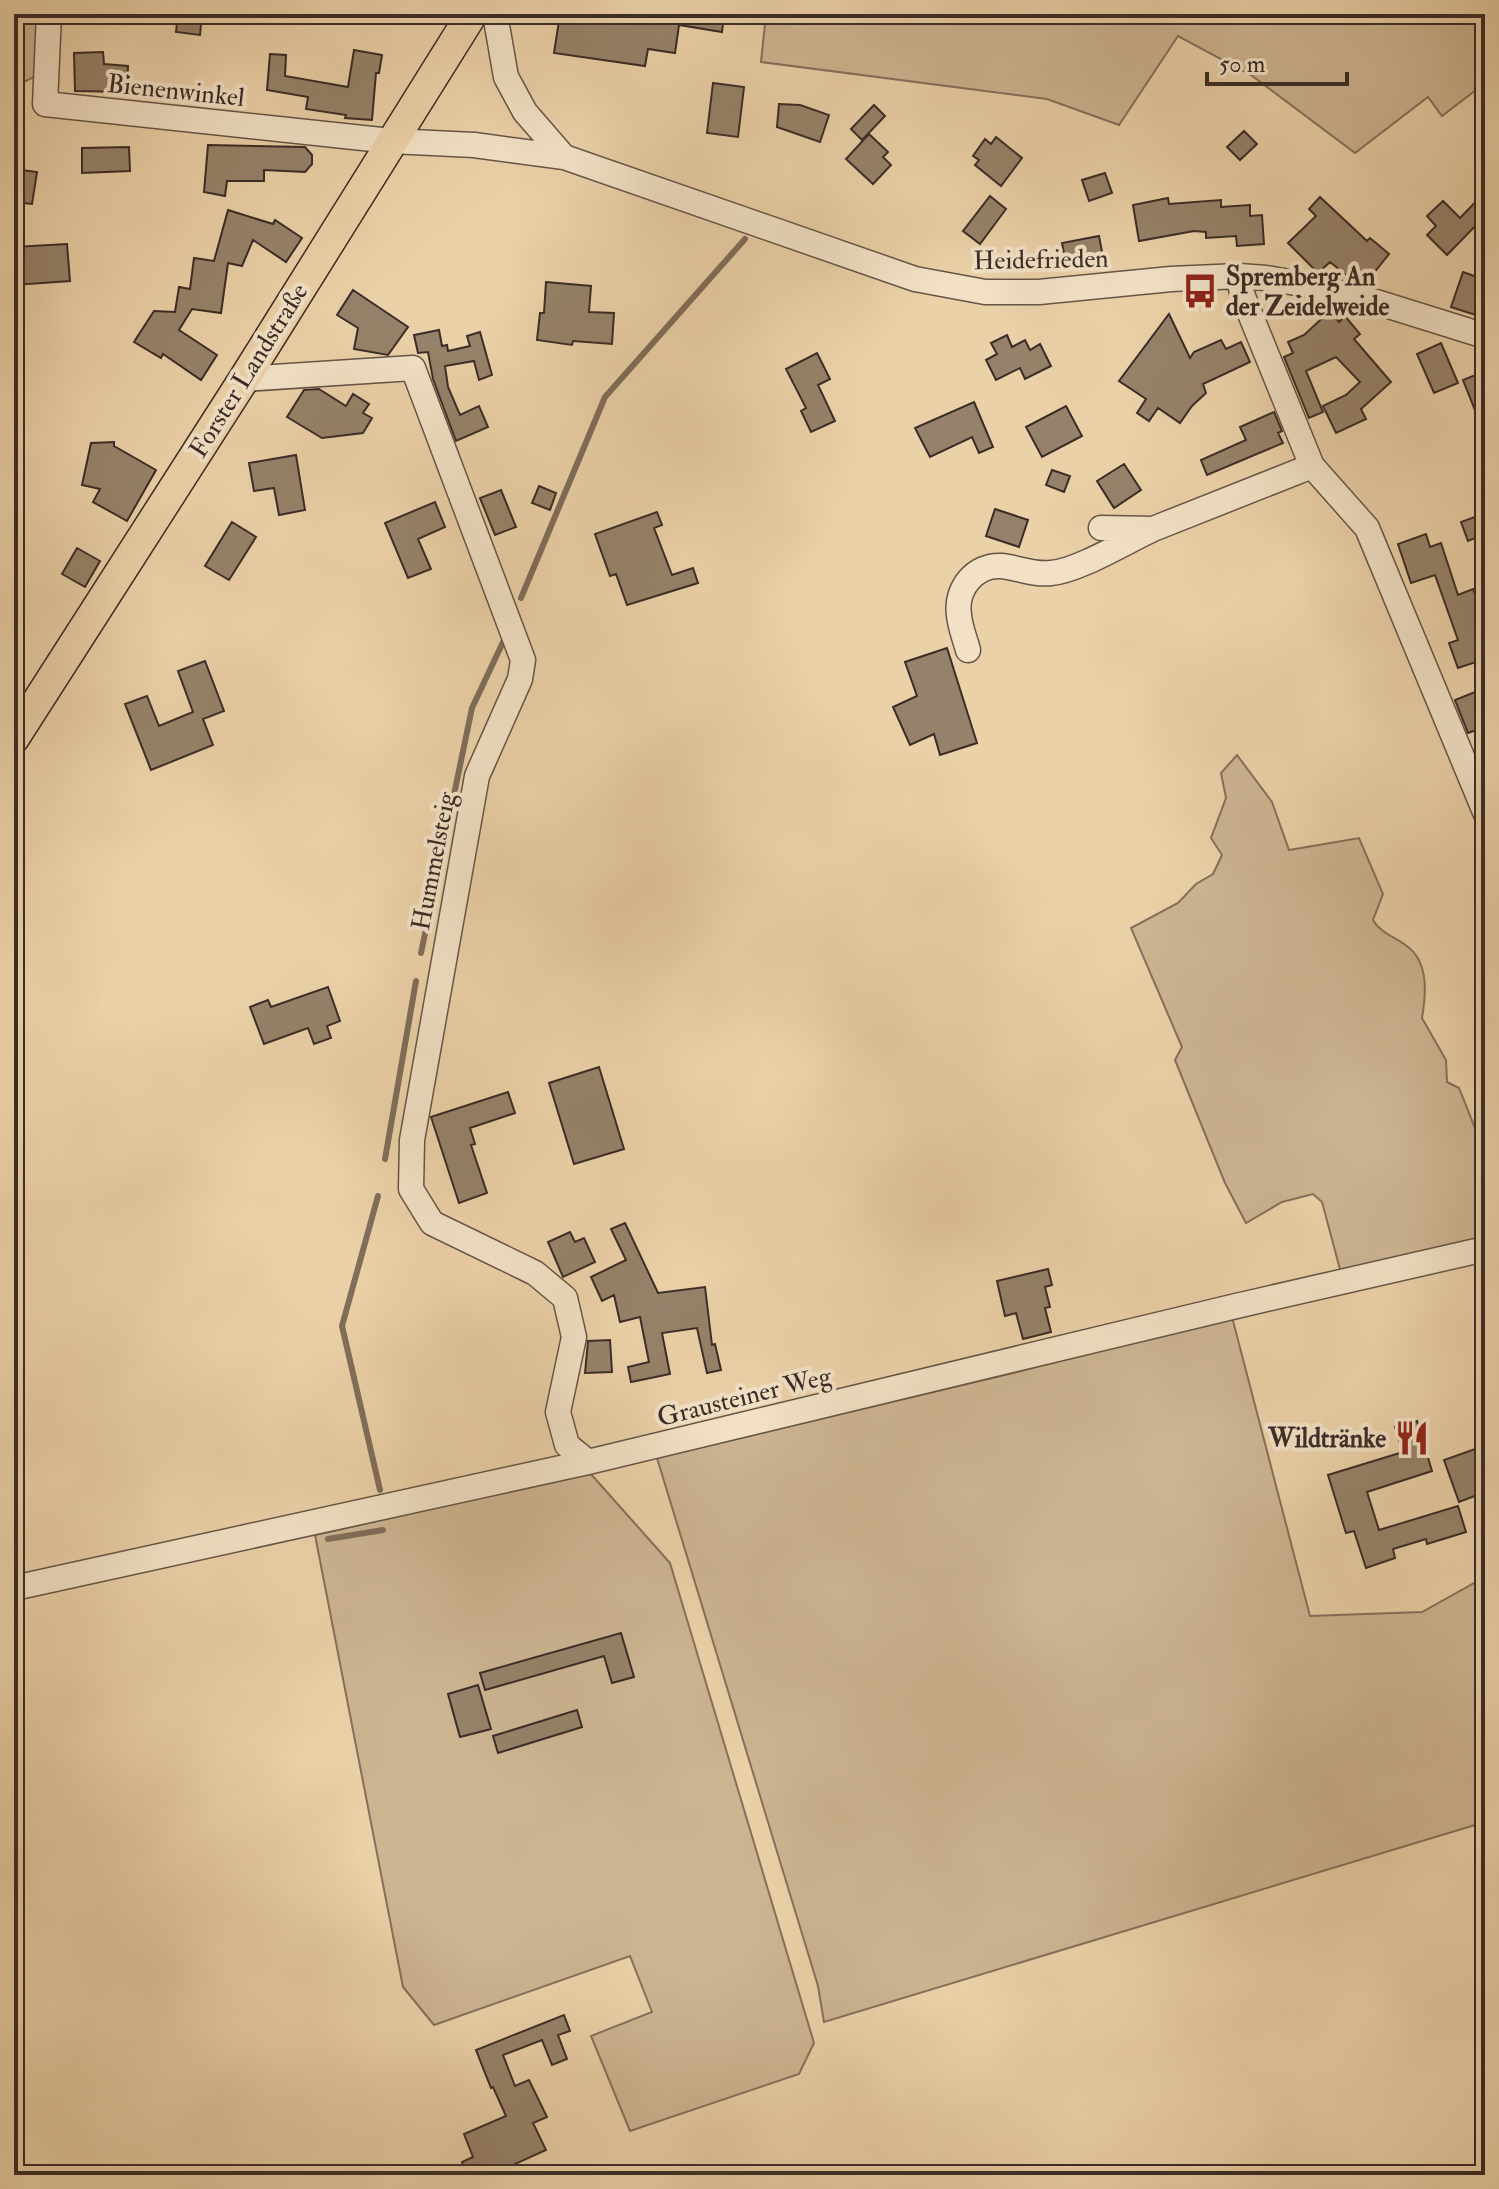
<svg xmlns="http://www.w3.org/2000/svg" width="1499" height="2189" font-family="'IM FELL Double Pica',serif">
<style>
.green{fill:#cdb592;stroke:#84705c;stroke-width:2}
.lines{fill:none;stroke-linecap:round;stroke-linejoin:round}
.stream{stroke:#806d5a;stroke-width:6}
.building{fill:#96826a;stroke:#3a2c27;stroke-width:2}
.minor-casing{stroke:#665547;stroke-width:27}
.major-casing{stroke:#3a2c27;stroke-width:33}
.minor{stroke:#f2e1c6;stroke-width:24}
.major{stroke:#ebd1a8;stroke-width:30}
.labels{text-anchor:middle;stroke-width:8;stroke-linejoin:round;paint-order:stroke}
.street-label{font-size:26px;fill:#3a2c27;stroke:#f2e1c6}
.poi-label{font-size:26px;font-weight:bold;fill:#3a2c27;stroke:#f2e1c6;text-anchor:start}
</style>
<rect width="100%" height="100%" fill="#ebd1a8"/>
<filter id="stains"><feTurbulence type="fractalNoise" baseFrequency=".0025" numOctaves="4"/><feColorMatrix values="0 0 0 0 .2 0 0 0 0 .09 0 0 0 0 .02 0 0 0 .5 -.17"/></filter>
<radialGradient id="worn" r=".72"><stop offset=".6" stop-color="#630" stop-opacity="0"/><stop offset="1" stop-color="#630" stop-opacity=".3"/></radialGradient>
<path class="green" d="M14 14H39L38 75 14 87Z
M766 14H1485V83L1442 116 1428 97 1355 153 1251 75 1178 36 1119 125 1047 99 761 62Z
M1237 755 1272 802 1289 850 1359 838 1383 894 1373 920C1381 934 1396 937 1408 947 1429 963 1426 995 1422 1018L1446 1060 1447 1082 1459 1088 1485 1153V1241L1341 1273 1322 1202 1313 1194 1282 1202 1246 1223 1225 1183 1175 1060 1182 1047 1131 928 1178 903 1196 884 1213 874 1222 855 1211 838 1226 798 1221 773Z
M1232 1317 1310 1616 1422 1612 1485 1577V1822L824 2022 818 1986 657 1458 1013 1373Z
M590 1473 670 1563 814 2043 799 2074 630 2131 591 2036 652 2012 630 1956 434 2025 403 1987 315 1535Z"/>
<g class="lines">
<path class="stream" d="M521 598 605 397 745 239
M421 953 472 708 504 640
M385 1159 416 981
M378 1196 342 1326 380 1490
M328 1539 383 1530"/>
</g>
<path class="building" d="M178 14H202L200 35 176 32Z
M560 14H724L722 32 679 25 675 53 648 49 645 66 554 53Z
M354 50 382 55 379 73H376L372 120 345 118 346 115 306 109 308 97 267 90 270 54 286 55 285 76 348 87Z
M103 52 104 64 128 66 127 92 75 91 74 53Z
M713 83 744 87 738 137 707 133Z
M779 104 800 105 829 115 820 142 777 127Z
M874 105 885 116 862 140 851 129Z
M1244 131 1257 144 1240 160 1227 147Z
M869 134 888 152 883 157 891 165 873 184 846 159Z
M996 137 1022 158 1001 186 975 165 979 160 973 156 985 139 991 144Z
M208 145 305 147 312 155V164L305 172 264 170V181H227L225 196 204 192Z
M129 147 130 171 82 173V148Z
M14 169 37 172 32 204 14 202Z
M1105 173 1112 193 1089 201 1082 180Z
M1485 192V216L1447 255 1427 235 1436 226 1427 216 1443 201 1460 218Z
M990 196 1006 209 980 244 963 231Z
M1320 197 1367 241 1370 238 1389 254 1365 284 1354 281 1330 262 1319 272 1316 271 1288 243 1316 216 1309 209Z
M1168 198 1169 204 1221 200V207L1250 205V216L1262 215 1264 244 1237 246 1236 236 1206 238V232L1194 231 1139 241 1133 205Z
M228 210 273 224 275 220 302 238 286 262 253 240 242 266 228 263 221 313 192 309 179 330 217 355 201 380 163 354 161 358 134 342 154 311 175 312 179 287 190 289 194 258 214 261Z
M1099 236 1104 262 1067 269 1062 243Z
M67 244 70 281 14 285V247Z
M1463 272 1485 280V318L1451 307Z
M546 282 591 286 589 312 614 313 612 344 573 341 572 345 537 340 540 313H544Z
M353 290 408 327 388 355 354 349 358 328 337 315Z
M1330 311 1339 322 1345 316 1360 334 1354 339 1391 382 1361 409 1366 419 1336 433 1323 406 1346 395 1360 382 1336 357 1306 371 1323 412 1309 418 1284 357 1293 353 1288 342 1304 335Z
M1169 314 1190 358 1194 352 1221 340 1226 349 1241 342 1250 362 1203 384 1206 393 1192 406 1180 423 1158 408 1149 421 1137 413 1146 399 1119 381Z
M439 330 442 346 447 345 448 351 470 346 467 336 480 332 492 375 479 380 474 361 445 366 448 387 460 415 479 406 488 427 456 441 433 379 428 352 418 353 414 335Z
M1007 335 1012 347 1025 340 1030 350 1040 344 1051 366 1025 379 1020 368 996 380 986 360 997 354 991 343Z
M1441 343 1458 383 1434 393 1417 354Z
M817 353 830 379 818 385 835 421 811 432 801 411 806 408 786 369Z
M1478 374 1485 390 1484 433 1463 380Z
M319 389 346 406 353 394 369 404 363 413 372 418 363 433 322 438 287 417 304 390Z
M974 402 993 447 979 453 972 437 930 457 915 428Z
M1066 406 1082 436 1042 457 1026 427Z
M1274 412 1282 431 1278 433 1283 443 1207 475 1201 460 1246 440 1240 427Z
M114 442V446L156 470 127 521 93 502 100 489 82 485 91 443Z
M296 455 305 510 279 515 274 488 254 491 249 463Z
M1124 464 1141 490 1114 508 1097 481Z
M1052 470 1070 476 1064 492 1046 485Z
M539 486 556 493 550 510 532 503Z
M501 490 516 527 495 535 480 498Z
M435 502 445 527 418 539 431 569 408 578 385 523Z
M995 509 1028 520 1019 547 986 536Z
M657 512 662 525 654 528 672 575 693 568 698 583 627 605 616 574 610 576 595 534Z
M1480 515 1485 534 1468 541 1461 522Z
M232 522 256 537 229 580 205 566Z
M1426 534 1430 547 1441 543 1458 595 1473 589 1483 617 1475 620 1485 648V659L1458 668 1449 643 1458 640 1435 575 1411 583 1398 544Z
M77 548 100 561 85 587 62 574Z
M947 648 977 743 940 755 934 734 910 745 893 707 917 696 905 662Z
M205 661 224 711 203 719 213 745 151 770 125 704 147 696 159 726 193 712 178 671Z
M1485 688V727L1468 733 1455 700Z
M328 987 340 1021 327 1026 331 1038 314 1044 308 1028 264 1044 250 1007 268 1000 271 1007Z
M599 1067 624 1149 574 1164 549 1083Z
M508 1092 515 1113 470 1128 475 1144 471 1145 487 1193 459 1203 431 1117Z
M625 1223 658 1293 705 1287 712 1345 715 1344 721 1370 707 1373 697 1328 662 1333 670 1374 631 1382 628 1367 649 1362 640 1317 620 1322 614 1295 602 1301 591 1277 626 1260 611 1229Z
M570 1232 575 1242 584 1238 595 1262 563 1277 548 1242Z
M1048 1269 1052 1285 1045 1287 1050 1307 1045 1308 1051 1332 1023 1339 1016 1313 1005 1316 997 1281Z
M610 1340 612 1372 585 1373 588 1341Z
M1417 1421 1432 1471 1367 1492 1379 1530 1458 1506 1466 1532 1427 1544 1426 1539 1393 1549 1395 1558 1366 1568 1354 1531 1346 1533 1328 1475 1403 1452 1395 1427Z
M1475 1449 1485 1478V1492L1459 1502 1444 1460Z
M621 1633 634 1677 612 1683 604 1656 485 1690 480 1673Z
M478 1685 491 1729 460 1737 448 1694Z
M577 1710 582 1727 498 1753 493 1736Z
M564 2015 570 2031 558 2035 567 2059 552 2065 542 2040 503 2055 515 2086 529 2080 547 2117 533 2123 546 2150 502 2170 504 2175H467L462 2162 473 2157 464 2134 506 2116 493 2087 491 2088 476 2050Z"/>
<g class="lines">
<g class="minor-casing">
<path id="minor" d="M49 14 45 104 391 141 474 145 564 157 915 279 985 292H1039L1171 279 1239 276 1266 278 1308 285 1376 302 1485 336
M495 14 506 77 525 112 564 157
M1239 276 1242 294 1312 466 1367 528 1485 812
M244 379 413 368 523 660 520 679 477 776 412 1140 411 1189 432 1223 535 1273 565 1298 574 1337 558 1412 567 1445 588 1462
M1101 528 1153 529 1312 466
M968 650C965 639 960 627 959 615 955 589 975 564 1002 566 1018 568 1034 575 1051 573 1078 571 1127 541 1153 529
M14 1588 588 1462 1236 1306 1485 1249"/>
</g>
<g class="major-casing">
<path id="major" d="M14 738 244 379 472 14"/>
</g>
<use href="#minor" class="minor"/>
<use href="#major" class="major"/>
</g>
<defs>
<g id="bus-bare" transform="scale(2.76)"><path d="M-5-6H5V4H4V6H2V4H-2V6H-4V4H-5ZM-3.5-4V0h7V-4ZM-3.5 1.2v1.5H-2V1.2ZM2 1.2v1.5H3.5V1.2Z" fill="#8f2418" stroke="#f2e1c6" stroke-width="2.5" paint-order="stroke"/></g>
<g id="restaurant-bare" transform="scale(2.76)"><path d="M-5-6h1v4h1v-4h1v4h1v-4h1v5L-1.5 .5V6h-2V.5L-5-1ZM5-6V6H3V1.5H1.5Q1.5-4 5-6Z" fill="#8f2418" stroke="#f2e1c6" stroke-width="2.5" paint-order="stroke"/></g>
</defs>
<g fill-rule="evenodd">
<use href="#bus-bare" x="1200" y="291"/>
<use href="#restaurant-bare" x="1412" y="1438"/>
</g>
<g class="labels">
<g class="street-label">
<text transform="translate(176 90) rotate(6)" y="9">Bienenwinkel</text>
<text transform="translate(1041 259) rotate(-1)" y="9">Heidefrieden</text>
<text transform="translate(248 370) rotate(-58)" y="9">Forster Landstraße</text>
<text transform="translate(433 861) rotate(-79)" y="9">Hummelsteig</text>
<text transform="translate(744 1396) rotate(-14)" y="9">Grausteiner Weg</text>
</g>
<g class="poi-label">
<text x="1226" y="285">Spremberg An<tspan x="1226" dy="30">der Zeidelweide</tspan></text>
<text x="1386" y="1447" text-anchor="end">Wildtränke</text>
</g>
</g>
<rect width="1499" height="2189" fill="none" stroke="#ebd1a8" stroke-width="48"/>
<rect x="16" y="16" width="1467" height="2157" fill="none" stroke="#3a2c27" stroke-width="4"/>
<rect x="24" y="24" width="1451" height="2141" fill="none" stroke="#3a2c27" stroke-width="2"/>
<path d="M1207 72v12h140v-12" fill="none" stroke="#3a2c27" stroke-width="4"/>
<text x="1219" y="72" font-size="24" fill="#3a2c27" stroke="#f2e1c6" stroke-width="6" paint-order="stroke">50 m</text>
<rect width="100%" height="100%" filter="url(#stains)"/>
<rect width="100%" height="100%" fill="url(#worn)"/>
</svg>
